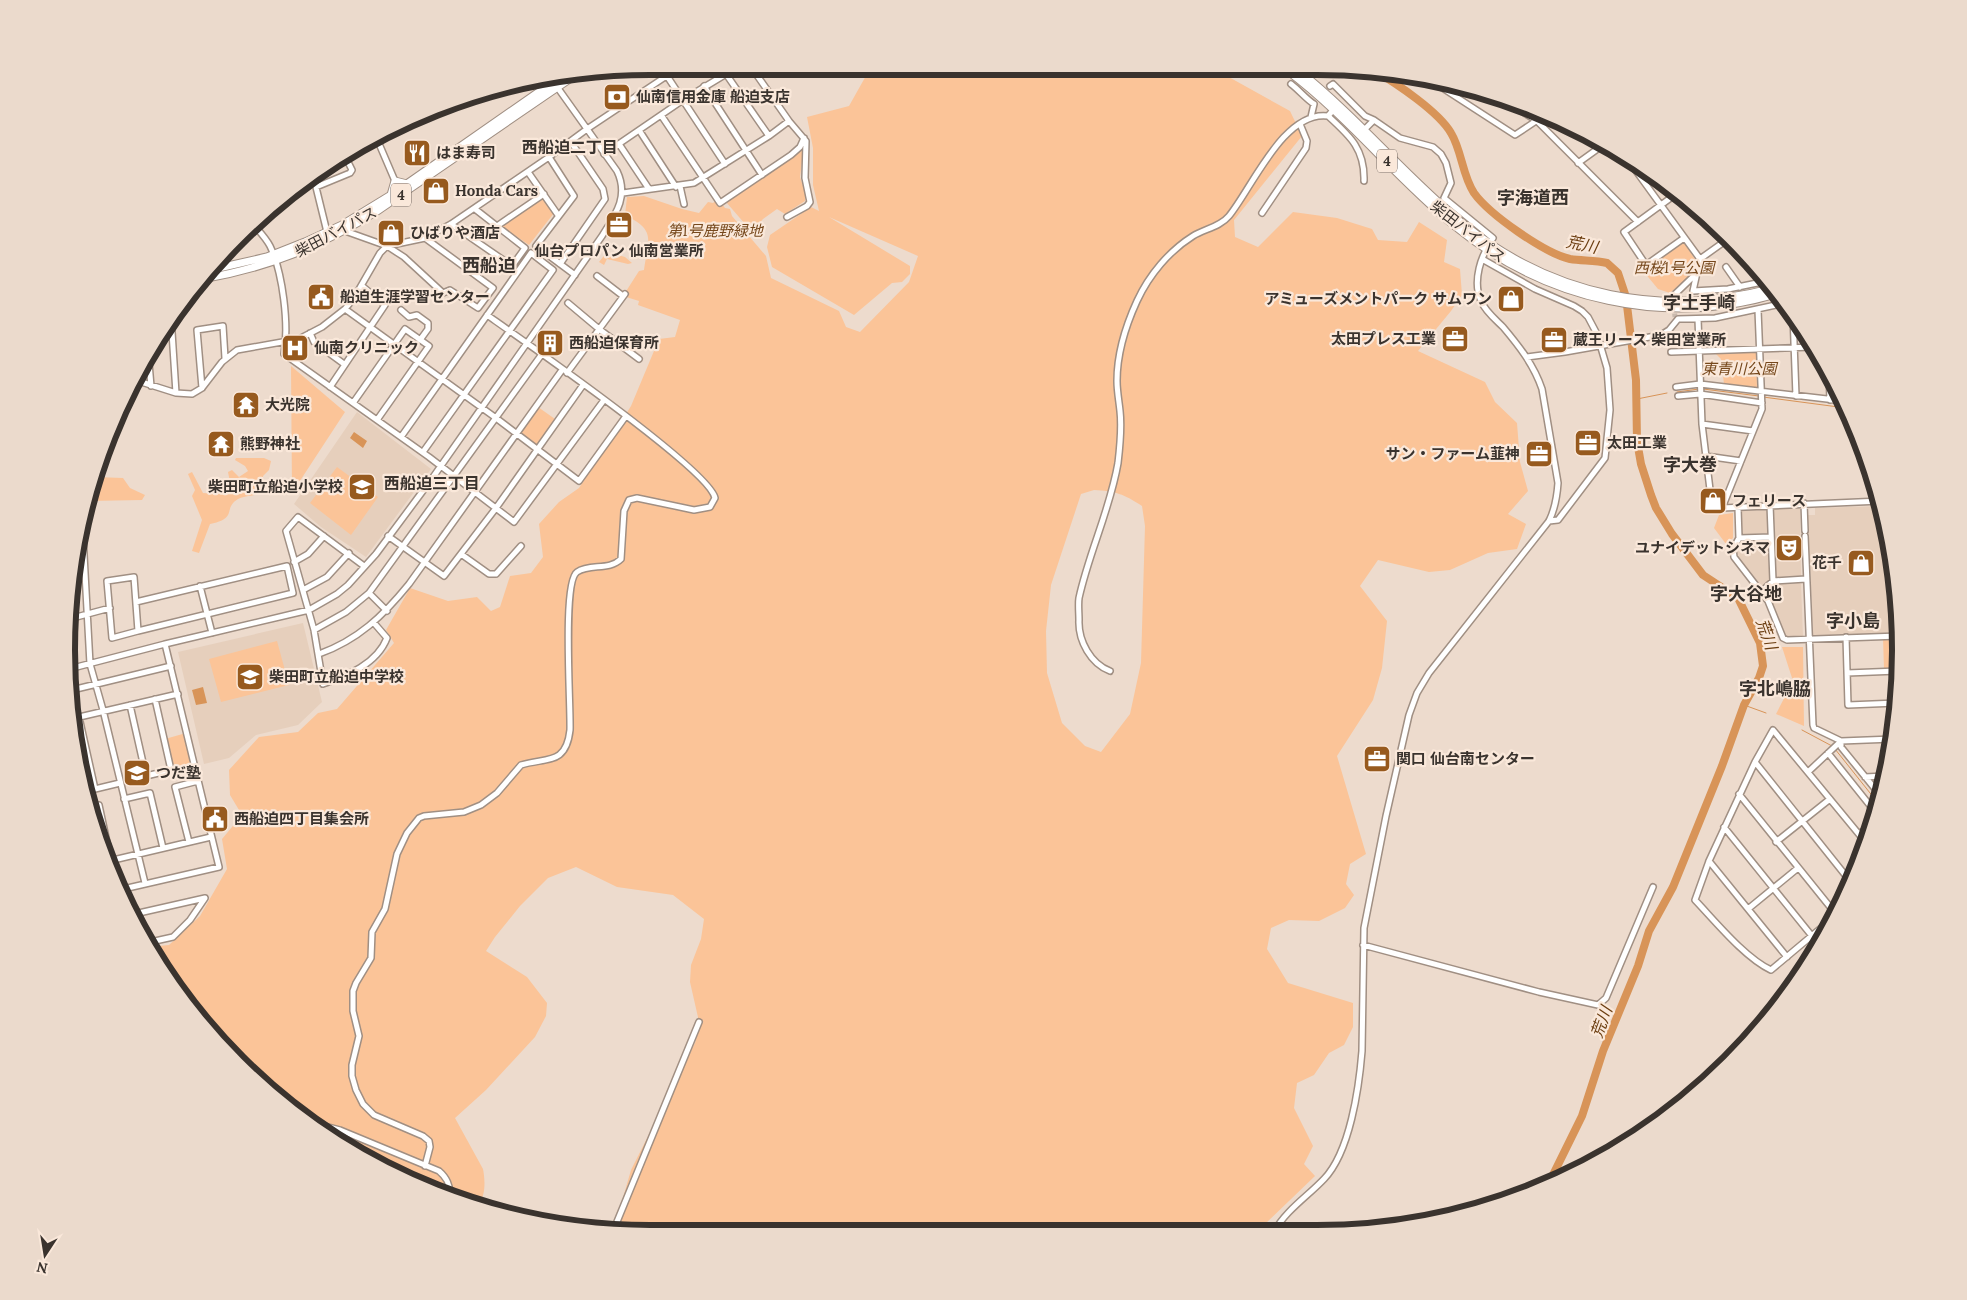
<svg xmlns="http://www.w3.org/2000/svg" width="1967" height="1300" font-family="Lora,'Noto Sans JP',serif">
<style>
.built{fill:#e6cfbc}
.green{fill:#fbc498;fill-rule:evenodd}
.water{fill:#d89458}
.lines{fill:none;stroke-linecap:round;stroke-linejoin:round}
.stream{stroke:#d89458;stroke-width:1}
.river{stroke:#d89458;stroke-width:8}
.minor-tunnel{stroke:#c9b9ad;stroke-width:5;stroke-dasharray:5 2.5;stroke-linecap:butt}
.minor-casing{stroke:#a08f83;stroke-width:8}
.highway-casing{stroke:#a08f83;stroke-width:9}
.minor{stroke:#fff;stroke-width:5}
.highway{stroke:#fff;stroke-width:7}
.labels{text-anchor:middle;stroke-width:4.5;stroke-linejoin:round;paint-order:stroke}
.shield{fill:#fae8da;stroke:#746962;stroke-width:1}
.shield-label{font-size:14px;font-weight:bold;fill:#3a332e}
.poi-label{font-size:15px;font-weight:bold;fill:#3a332e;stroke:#fae8da;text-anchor:start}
.park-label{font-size:15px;font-style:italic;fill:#76481c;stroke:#fae8da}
.street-label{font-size:15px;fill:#3a332e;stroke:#fae8da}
.neighbourhood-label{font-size:16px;font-weight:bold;fill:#3a332e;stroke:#fae8da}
.water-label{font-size:16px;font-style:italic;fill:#6c3e11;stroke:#fae8da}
.quarter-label{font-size:18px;font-weight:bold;fill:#3a332e;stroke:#fae8da}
.rim{fill:none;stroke:#3a332e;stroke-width:6}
</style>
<rect width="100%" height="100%" fill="#eddbcd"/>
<path class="built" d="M357 412 431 469 366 557 321 527 294 504Z
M1882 506 1899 612V633L1813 636 1808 515H1815V508Z
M1774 507H1800L1801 577 1774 578 1772 516Z
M1767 508 1769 510V533L1741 535V509Z
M1741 540H1768L1770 541 1771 578 1762 587 1736 556 1735 548Z
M1798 582 1801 584 1803 636H1787L1784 635 1769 598 1764 591 1775 583Z
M303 623 322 702 298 725 256 735 229 758 204 764 178 652Z"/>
<path class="green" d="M897 71H1218L1290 111 1302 136 1234 220 1235 237 1258 247 1293 212 1337 218 1372 229 1378 240 1407 242 1419 222 1447 240 1444 262 1460 269 1462 295 1451 311 1418 351 1485 382 1495 402 1517 423 1520 462 1528 491 1508 514 1526 524 1517 549 1488 553 1450 570 1429 572 1378 560 1360 586 1387 621 1382 668 1373 700 1337 756 1366 854 1350 864 1346 884 1354 895 1345 908 1319 921 1289 920 1271 928 1267 949 1288 983 1353 1003V1027L1344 1045 1329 1053 1314 1075 1297 1083 1294 1108 1313 1146 1304 1164 1315 1176 1264 1225 1245 1231 614 1229 631 1170 695 1043 700 1026 690 982 691 965 701 939 704 919 673 895 617 887 576 867 548 878 520 906 495 937 486 951 527 977 547 1003 546 1016 535 1037 486 1090 455 1118 483 1169C485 1179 486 1195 479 1203L426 1189 358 1155 265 1089 164 974 149 947 169 945 200 916 227 869 222 839 242 815 230 795 229 770 259 737 298 732 318 713 337 709 394 643 386 630 410 588 448 601 477 597 491 611 500 607 510 576 531 573 543 557 539 524 559 502 579 488 631 406 659 339 675 337 680 320 638 305 639 301 623 296 639 271 644 270C648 239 657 231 625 215L627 197 644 196 682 209 699 213 708 202 713 203 718 199 725 208 730 209 732 216 766 256 771 278 839 311 846 327 860 332 909 282 918 256 829 217 910 266V274L902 282 892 283 854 315 772 267 767 247 770 235 811 207 819 211 813 185V148L807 117 849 106 867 74ZM1094 490C1115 491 1124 494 1142 506L1145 526 1141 663 1130 714 1101 752 1085 746 1062 723 1047 673 1046 631 1051 585 1081 494Z
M804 147 800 177 806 195 805 201 785 214 777 209 763 219 752 232 726 202Z
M543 199 554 213 529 245 501 226Z
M1681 242H1684L1696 261 1691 275 1670 293 1658 289 1644 272Z
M607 252 625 257 632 263 628 264 607 259 604 265 599 262Z
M1756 352 1757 388 1724 384 1721 359 1715 353Z
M291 366 345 412 292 493Z
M538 407 555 419 538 444C532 444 523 437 521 432Z
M236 458H264L271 461 269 470 263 476 264 491C254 497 244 495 238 499 222 509 239 518 210 524L199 553 192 551 202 520 192 496 195 490 188 474 192 472 203 493 216 494 230 482 228 472 232 470 239 477 248 471 245 466 235 460Z
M337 467 378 497 351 535 310 503Z
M94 475 96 477 123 478 130 488 145 495 142 500 88 501Z
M1733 513V538L1726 544 1714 528 1719 515Z
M1883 638H1895L1897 640 1898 667 1896 669H1884Z
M277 641 289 685 221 702 209 659Z
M1782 647H1803L1804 726 1776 714 1793 681Z
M186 733 193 765 172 770 165 739Z"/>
<path class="water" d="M354 432 367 441 363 448 350 438Z
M203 687 207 703 196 705 192 690Z"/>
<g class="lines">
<path class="stream" d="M1703 389 1759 396
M1677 392 1699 389
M1763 397 1846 408
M1637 399 1667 393
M1744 705 1766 713
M1802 730 1832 746
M1835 749 1878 803"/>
<path class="river" d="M1375 71C1396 83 1439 112 1451 133 1462 151 1462 175 1474 193 1489 214 1544 253 1570 259 1582 261 1595 260 1607 263L1618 273 1626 297 1636 380 1637 441 1641 464 1651 495 1656 508 1672 534 1703 575 1738 598 1760 643 1763 666 1759 678 1744 705 1722 766 1673 887 1649 931 1638 966 1603 1051 1582 1116 1549 1183"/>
<path class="minor-tunnel" d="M1674 306 1675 317"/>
<g class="minor-casing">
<path id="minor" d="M754 71 789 121 806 141 805 178 810 202 807 206 787 217
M726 74 769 136
M667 76 725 164
M1427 78 1515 135 1545 115
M1291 84C1299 90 1307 100 1314 104L1311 117
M704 86 762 175
M1330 86 1333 84 1365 116 1374 120
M1504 100 1537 121 1638 222
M661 115 720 203 791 155 800 147 804 138
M1328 116C1350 136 1365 149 1364 181
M639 130 676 187
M377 139 395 181
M619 144 649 189
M604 154 683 100 731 71
M549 157 574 196 536 246 575 275
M1578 163 1603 145
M1631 164 1700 259
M528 172 558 215
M313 175 327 232
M680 186 684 204
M316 187 350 173 352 170 347 160 344 159 318 170
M623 193 694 183 769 136 789 121
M1676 194 1624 232 1646 265 1684 238
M1262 213 1306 148 1307 141 1300 124
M253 224C259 231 266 238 270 246 283 273 289 325 284 354L429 457 514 522 604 400
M451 224 512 266 525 248 475 209
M497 226 544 194
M345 231 387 246 404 257 443 293 450 290 478 308 493 288 425 238
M1728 239 1700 259 1693 291 1728 289 1767 281
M1482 259 1535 289 1574 306 1582 311 1588 317 1597 334 1607 368 1610 410 1605 458 1558 520 1549 521
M560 264 605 199 603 189 571 142
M1726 267 1740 287
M597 276 623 296
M1674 295 1697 273
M568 303 599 329 639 359
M345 309 496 418 579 481 626 416
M401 310 409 317 417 315 428 323V329L420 340
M1793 315 1796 396
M1698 319 1702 424 1712 506 1722 508 1881 501
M162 332H172L176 393
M310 333 314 342 344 364
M148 352 151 386
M1671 352 1813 347
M1527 357 1565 352 1661 335 1669 330 1678 319 1715 318 1785 303
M567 373 625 294
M1829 373 1830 400
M135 380 176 393 192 394 202 388 222 362 237 350 299 339 322 327 345 309 354 298 380 253 387 246 425 238 451 224 549 157 587 129 674 71
M330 387 385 305 362 286
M1676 387 1700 384 1844 401
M202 388 197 330 223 326 225 358
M1678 396 1700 394 1762 403
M353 403 405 329 429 346 377 420
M1702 424 1753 431
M401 437 531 253 553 270 423 452
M1706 456 1741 461
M1804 503 1805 531
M1770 505 1773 581
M1722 508 1762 409 1758 310
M1738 508 1739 538 1733 549 1734 557 1768 601 1783 638 1787 640 1899 636
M82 518 90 664 103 710 145 883
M388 536 444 576 496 508 583 385
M1805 536 1813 725 1814 728 1841 741 1893 739
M1739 538 1771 537
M461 554 489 574H496L521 546
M294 562 308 554 324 536
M364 566 298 517 286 531 314 630 323 684C347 676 377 664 387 638L374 623
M134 577 138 631 112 638 107 581Z
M200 586 212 633
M303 590 327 577 349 553
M1761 592 1773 581 1806 579
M369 593 387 611
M136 602 287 566 293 593 138 631
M69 619 110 608
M314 630 346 612 369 593 542 354
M1846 637 1848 705 1897 703
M66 650 72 647 71 619
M319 654C358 640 383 616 409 584L562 370
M69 669 165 644 309 610 337 594 348 585 376 554 431 480 602 236C616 214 629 196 617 171L550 77
M1110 671C1091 664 1078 641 1079 620 1079 613 1078 604 1079 598 1089 552 1110 510 1118 463 1120 446 1122 428 1120 411 1119 401 1117 391 1117 381 1117 354 1126 325 1137 301 1149 275 1169 251 1193 236 1204 229 1220 227 1229 216 1252 188 1284 110 1328 116L1334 109
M1847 673 1898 671
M72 690 171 666
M130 705 146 776 171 770 155 699
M79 717 95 789 120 783
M75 718 178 694
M1841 741V747L1880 795
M1828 753 1876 813
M1755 762 1709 861 1695 900C1715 921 1745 958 1771 970L1833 918
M1808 772 1841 741
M1865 777 1884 776
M1739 794 1835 913
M124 799 150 793 163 848
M89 808 99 805 111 861
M1724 827 1820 946
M1859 834 1873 824
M189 842 175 787 198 781
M1776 842 1830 799
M109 861 211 837
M1709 861 1787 957
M1850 881 1755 762 1773 730 1867 844
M119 890 219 867 165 644
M1748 909 1798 868
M130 915 205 898 190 920 173 937 146 943
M1363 945 1539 992 1598 1005 1606 998 1653 887
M313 1123 340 1130 439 1171C446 1177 451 1186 449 1195
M425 1166 430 1147 429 1141 423 1136 374 1115 363 1104 356 1090 352 1076V1065L359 1036 353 1011V991L356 983 371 958 372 932 385 909 397 854 407 833 419 818 424 816 464 812 481 805 497 793 521 765C546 757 566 766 570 730 571 707 562 582 577 572 590 563 609 571 621 559L624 511 629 500 637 498 694 510 710 507 715 498C710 470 521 339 487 315
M614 1229 699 1022
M1274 1232C1285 1211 1308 1196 1324 1179 1350 1152 1359 1088 1362 1051L1364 928 1386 816 1409 715 1417 693 1429 673 1549 521C1555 509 1557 497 1558 483L1542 389C1534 365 1519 346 1503 327 1495 319 1485 311 1481 301 1472 281 1481 255 1493 238L1444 198 1451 183 1446 163 1441 154 1433 147 1400 138 1374 120 1365 129"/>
</g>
<g class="highway-casing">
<path id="highway" d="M1288 71C1349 117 1396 178 1455 226 1545 300 1666 328 1779 293
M1299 71C1358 118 1405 176 1463 224 1554 297 1662 318 1774 288
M391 195 395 181 407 184
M210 270 267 257 305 242 342 225 391 195 566 73
M202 279C267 268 321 246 377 211L581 71"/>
</g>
<use href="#minor" class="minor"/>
<use href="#highway" class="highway"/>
</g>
<defs>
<g id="bank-square" transform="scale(1.4375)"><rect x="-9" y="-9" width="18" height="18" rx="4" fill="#975a1e" stroke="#fae8da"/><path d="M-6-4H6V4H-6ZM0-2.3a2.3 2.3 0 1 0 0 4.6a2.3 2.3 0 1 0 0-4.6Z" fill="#fff"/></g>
<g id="restaurant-square" transform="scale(1.4375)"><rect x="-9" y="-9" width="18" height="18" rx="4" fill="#975a1e" stroke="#fae8da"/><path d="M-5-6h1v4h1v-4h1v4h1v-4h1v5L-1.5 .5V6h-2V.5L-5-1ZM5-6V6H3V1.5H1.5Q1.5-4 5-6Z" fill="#fff"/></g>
<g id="shop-square" transform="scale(1.4375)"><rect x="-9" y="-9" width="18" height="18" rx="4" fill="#975a1e" stroke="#fae8da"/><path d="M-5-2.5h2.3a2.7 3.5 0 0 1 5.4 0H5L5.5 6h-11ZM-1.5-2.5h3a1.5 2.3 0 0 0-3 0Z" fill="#fff"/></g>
<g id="office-square" transform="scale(1.4375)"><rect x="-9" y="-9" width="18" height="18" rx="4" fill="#975a1e" stroke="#fae8da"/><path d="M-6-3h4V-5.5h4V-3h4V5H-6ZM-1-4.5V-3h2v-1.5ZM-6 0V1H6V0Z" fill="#fff"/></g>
<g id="civic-square" transform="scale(1.4375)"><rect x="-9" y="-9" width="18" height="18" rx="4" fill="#975a1e" stroke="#fae8da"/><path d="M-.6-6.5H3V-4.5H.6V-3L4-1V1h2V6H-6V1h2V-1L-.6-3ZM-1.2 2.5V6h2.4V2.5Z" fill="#fff"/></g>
<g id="building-square" transform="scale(1.4375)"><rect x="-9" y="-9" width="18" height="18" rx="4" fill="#975a1e" stroke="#fae8da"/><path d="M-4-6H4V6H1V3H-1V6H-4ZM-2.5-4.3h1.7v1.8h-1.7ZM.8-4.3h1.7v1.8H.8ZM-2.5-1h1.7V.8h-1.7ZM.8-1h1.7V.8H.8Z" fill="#fff"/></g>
<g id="hospital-square" transform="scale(1.4375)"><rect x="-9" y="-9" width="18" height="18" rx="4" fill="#975a1e" stroke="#fae8da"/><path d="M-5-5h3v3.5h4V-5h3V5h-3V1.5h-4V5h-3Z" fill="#fff"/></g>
<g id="temple-square" transform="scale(1.4375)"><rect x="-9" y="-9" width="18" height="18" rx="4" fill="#975a1e" stroke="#fae8da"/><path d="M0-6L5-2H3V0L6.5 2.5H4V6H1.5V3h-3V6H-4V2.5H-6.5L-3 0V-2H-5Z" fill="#fff"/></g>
<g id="school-square" transform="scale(1.4375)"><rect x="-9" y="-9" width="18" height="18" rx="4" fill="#975a1e" stroke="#fae8da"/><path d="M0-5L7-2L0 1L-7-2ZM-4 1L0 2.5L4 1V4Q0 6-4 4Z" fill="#fff"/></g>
<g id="theatre-square" transform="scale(1.4375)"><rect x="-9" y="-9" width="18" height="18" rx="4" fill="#975a1e" stroke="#fae8da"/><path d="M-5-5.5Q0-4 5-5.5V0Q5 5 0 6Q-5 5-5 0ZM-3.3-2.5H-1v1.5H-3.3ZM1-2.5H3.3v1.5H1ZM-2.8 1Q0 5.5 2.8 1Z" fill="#fff"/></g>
</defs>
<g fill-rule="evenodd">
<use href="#bank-square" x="617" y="97"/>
<use href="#restaurant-square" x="417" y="153"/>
<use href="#shop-square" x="436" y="191"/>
<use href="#office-square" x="619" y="225"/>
<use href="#shop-square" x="391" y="233"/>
<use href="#civic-square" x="321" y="297"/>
<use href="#shop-square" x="1511" y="299"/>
<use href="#office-square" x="1455" y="339"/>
<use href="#office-square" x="1554" y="340"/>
<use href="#building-square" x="550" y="343"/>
<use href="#hospital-square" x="295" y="348"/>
<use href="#temple-square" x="246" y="405"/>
<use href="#office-square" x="1588" y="443"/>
<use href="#temple-square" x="221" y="444"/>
<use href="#office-square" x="1539" y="454"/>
<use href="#school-square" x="362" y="487"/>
<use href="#shop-square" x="1713" y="501"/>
<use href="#theatre-square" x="1789" y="548"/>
<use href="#shop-square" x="1861" y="563"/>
<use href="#school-square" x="250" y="677"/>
<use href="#office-square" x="1377" y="759"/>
<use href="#school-square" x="137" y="773"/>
<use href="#civic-square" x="215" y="819"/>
</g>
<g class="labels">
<g class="shield">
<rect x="1377" y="149.5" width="20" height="23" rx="4"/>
<rect x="391" y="183.5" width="20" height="23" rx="4"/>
</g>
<g class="shield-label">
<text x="1387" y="166">4</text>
<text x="401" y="200">4</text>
</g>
<g class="poi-label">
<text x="636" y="102">仙南信用金庫 船迫支店</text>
<text x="436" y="158">はま寿司</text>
<text x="455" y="196">Honda Cars</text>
<text x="410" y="238">ひばりや酒店</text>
<text x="619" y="256" text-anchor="middle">仙台プロパン 仙南営業所</text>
<text x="340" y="302">船迫生涯学習センター</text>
<text x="1492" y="304" text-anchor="end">アミューズメントパーク サムワン</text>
<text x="1436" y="344" text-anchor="end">太田プレス工業</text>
<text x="1573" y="345">蔵王リース 柴田営業所</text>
<text x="569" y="348">西船迫保育所</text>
<text x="314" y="353">仙南クリニック</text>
<text x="265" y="410">大光院</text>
<text x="1607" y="448">太田工業</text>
<text x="240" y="449">熊野神社</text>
<text x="1520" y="459" text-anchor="end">サン・ファーム韮神</text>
<text x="343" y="492" text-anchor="end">柴田町立船迫小学校</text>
<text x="1732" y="506">フェリース</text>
<text x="1770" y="553" text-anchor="end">ユナイデットシネマ</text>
<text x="1842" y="568" text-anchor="end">花千</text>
<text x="269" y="682">柴田町立船迫中学校</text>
<text x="1396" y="764">関口 仙台南センター</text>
<text x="156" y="778">つだ塾</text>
<text x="234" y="824">西船迫四丁目集会所</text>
</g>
<g class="park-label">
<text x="715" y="236">第1号鹿野緑地</text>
<text x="1674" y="273">西桜1号公園</text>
<text x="1739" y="374">東青川公園</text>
</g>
<g class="street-label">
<text transform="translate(336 232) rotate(-28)" y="5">柴田バイパス</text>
<text transform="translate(1468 232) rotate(38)" y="5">柴田バイパス</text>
</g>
<g class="neighbourhood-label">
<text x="570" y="153">西船迫二丁目</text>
<text x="432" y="489">西船迫三丁目</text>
</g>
<g class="water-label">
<text transform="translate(1582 244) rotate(11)" y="6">荒川</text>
<text transform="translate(1767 634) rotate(70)" y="6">荒川</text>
<text transform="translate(1601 1022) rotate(-70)" y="6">荒川</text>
</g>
<g class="quarter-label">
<text x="1533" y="204">字海道西</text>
<text x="489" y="272">西船迫</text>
<text x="1699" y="309">字土手崎</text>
<text x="1690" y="471">字大巻</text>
<text x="1746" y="600">字大谷地</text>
<text x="1853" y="627">字小島</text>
<text x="1775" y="695">字北嶋脇</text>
</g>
</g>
<path d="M0 0H1967V1300H0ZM650 75H1317A575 575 0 0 1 1892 650V650A575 575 0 0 1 1317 1225H650A575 575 0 0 1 75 650V650A575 575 0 0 1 650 75Z" fill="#ebdacc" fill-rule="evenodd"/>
<path class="rim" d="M650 75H1317A575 575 0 0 1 1892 650V650A575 575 0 0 1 1317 1225H650A575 575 0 0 1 75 650V650A575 575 0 0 1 650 75Z"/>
<g transform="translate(45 1255) rotate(192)" stroke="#fae8da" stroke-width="4" paint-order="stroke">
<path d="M0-4L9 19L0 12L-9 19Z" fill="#3a332e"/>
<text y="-8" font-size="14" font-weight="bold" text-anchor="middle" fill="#3a332e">N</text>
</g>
</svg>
